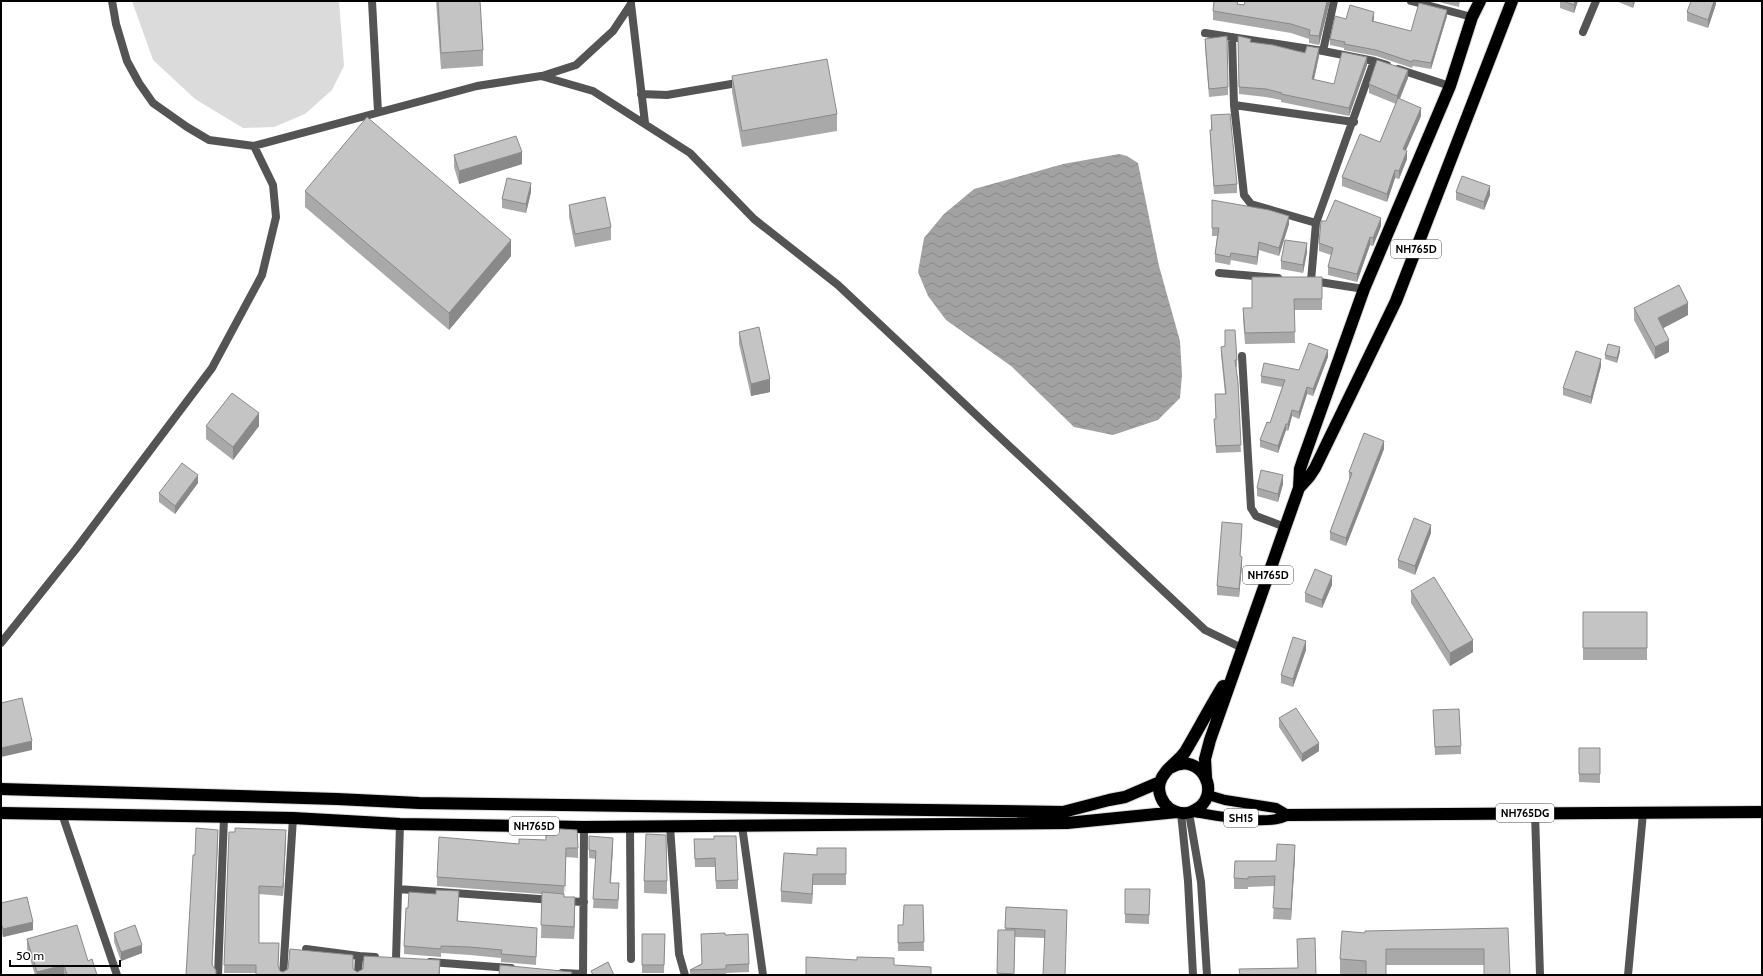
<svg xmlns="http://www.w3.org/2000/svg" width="1763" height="976" font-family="Cabin,sans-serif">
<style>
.park{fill:#dbdbdb}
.water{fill:url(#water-waves)}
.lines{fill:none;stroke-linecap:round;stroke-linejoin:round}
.primary-casing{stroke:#dbdbdb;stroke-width:12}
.highway-casing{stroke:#dbdbdb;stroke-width:14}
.street{stroke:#545454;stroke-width:8}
.primary{stroke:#000;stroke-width:10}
.highway{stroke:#000;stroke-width:12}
.wall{fill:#a9a9a9}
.shaded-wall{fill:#898989}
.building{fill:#c4c4c4;stroke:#898989}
.labels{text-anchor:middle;stroke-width:3;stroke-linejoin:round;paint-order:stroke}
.shield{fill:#fff;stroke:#4c4c4c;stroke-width:1}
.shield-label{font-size:11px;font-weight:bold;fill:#000}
</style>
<defs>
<pattern id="water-waves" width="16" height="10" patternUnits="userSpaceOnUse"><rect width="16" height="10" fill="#a2a2a2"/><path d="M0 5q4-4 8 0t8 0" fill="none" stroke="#8a8a8a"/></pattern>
</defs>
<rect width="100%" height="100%" fill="#fff"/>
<path class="park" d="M132 1H339L344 66 332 90 305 114 274 127 243 128 195 99 153 60Z"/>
<path class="water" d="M1119 154 1127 156 1138 163 1159 266 1180 341 1182 375 1180 398 1158 420 1113 435 1074 427 1011 366 946 320 928 296 918 272 924 238 944 214 974 189 1063 164Z"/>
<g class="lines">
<g class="primary-casing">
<path id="primary" d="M1193 812C1215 815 1270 827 1288 815L1276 808 1225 800 1208 795"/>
</g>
<g class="highway-casing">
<path id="highway" d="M1299 488 1309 477 1315 468 1396 301 1512 1
M1170 768C1201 749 1225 797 1193 811 1186 815 1177 813 1170 809 1162 803 1157 792 1160 782 1164 769 1178 762 1185 752 1198 730 1210 707 1223 686
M1206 777 1205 759 1210 740 1299 488 1300 469 1303 460 1364 289 1450 86 1472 17 1480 1
M1 789 337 799 419 803 1063 812 1109 800 1125 797 1160 782
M1 813 293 818 400 824 584 827 1067 823 1177 812
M1288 815 1762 812"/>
</g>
<path class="street" d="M112 1 116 24 127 61 139 83 153 103 187 127 209 140 254 146 477 86 541 76 593 91 690 153 754 219 838 285 1205 630 1242 648
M372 1 378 112
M1411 1 1472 17
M631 4 645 123
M1583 32 1596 1
M1205 33 1323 51 1374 61 1387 65
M1232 37 1234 105
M1323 51 1334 1
M1398 69 1450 86
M542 76 576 65 613 31 631 4V1
M641 94 667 95 743 82
M1316 223 1251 204 1244 195 1234 105 1354 122
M1219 273 1278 278
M1311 281 1316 223 1374 61
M1313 281 1364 289
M1242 356 1251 508 1256 516 1285 527
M1 643 76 549 212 368 262 275 276 217 273 185 254 146
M1181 813 1188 881 1193 975
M1189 813 1201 882 1207 975
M1535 813 1540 975
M62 814 117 975
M670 826 679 954 685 975
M742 826 763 975
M630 827 631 959
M398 889 553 900
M564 901 584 902
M306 949 359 956
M396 959 400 824
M430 962 511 968
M562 973 583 974
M218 975 224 817
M283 975 293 818
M358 975 359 956 375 957
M583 975 584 827
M1628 975 1643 813"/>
<use href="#primary" class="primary"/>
<use href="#highway" class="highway"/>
</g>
<path class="wall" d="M436 1H480L483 50V66L441 69Z
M1245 1H1330L1319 45 1309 43V39L1291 33 1213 20V11L1238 4 1244 5Z
M1435 1H1460L1459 7Z
M1560 1H1578L1574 13 1560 8Z
M1616 1H1635L1633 8Z
M1716 1V4L1708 28 1687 21V12Z
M1447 16 1431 69 1413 66 1412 68 1376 56 1344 50V48L1330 45V39L1346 19 1374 18 1373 22 1411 31Z
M1238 36 1251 42 1319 56 1314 80 1334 84 1367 65 1349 116 1281 102V100L1266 97 1239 94Z
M1205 39 1228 87V95L1209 97 1205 47Z
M732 76 837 114V131L742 147 732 92Z
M1408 78 1400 99 1421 116 1406 150 1407 159 1399 179 1395 178 1387 202 1342 186V177L1380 142 1396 104 1369 93V84Z
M1211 115 1237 184V193L1214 194 1210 138V130H1211Z
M454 155 522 164 459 184 454 167Z
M305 191 511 256 449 330 305 207Z
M531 192 526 213 502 208V199Z
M1456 192 1490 195 1484 210 1456 200Z
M1212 200 1289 224 1279 256 1259 250 1257 265 1231 260 1230 265 1215 262V254L1217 236H1212Z
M569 205 611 227V240L575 247 569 217Z
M1381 226 1373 246 1370 245 1357 282 1328 275V267L1331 255 1319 251V243Z
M1307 252 1303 273 1281 269V261Z
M1322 277V310H1294L1295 343 1245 344 1243 319V308H1252Z
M1634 308 1688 315 1663 328 1669 352 1655 359 1634 320Z
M739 332 770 392 751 396 739 344Z
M1221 347 1237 360V367H1236L1241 452 1216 453 1214 419H1216L1225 394 1221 354Z
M1620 351 1617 363 1605 359V355Z
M1328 357 1313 396 1307 394 1299 419 1292 416 1288 431 1286 430 1278 453 1260 447V440L1270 423 1282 387 1261 383V376L1299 370Z
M1601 366 1591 404 1563 395V388Z
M206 426H259L233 460 206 439Z
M1384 449 1346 546 1330 540V532L1349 481V472Z
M198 483 175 514 159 502V493Z
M1283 484 1278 502 1257 496V488Z
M1242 532 1240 556 1242 565 1239 597 1217 595V586Z
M1431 533 1415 575 1398 568V560Z
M1332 585 1322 608 1305 602V593Z
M1411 591 1473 652 1450 666 1411 603Z
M1583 612H1647V660H1583Z
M1306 650 1293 687 1281 683V675Z
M1433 710 1461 746V754L1435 755Z
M1279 718 1319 751 1302 762 1279 727Z
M1579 748H1600V783L1579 782Z
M229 832 286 838 283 896 259 894V943L279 951 278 967 280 971 283 972 353 969 357 972 440 968V975H256V973H224Z
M589 836 613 846 611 883 619 892 618 909 593 908 596 859 589 858Z
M694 839H714L738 880V889H716L715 867H695Z
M519 844 578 848V858L566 857 564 895V897L575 910 574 939 541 938 542 894 437 886V877Z
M846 848V885H813L812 904 781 902V891L817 855Z
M1295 856 1291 920 1273 919 1275 886 1248 887V889H1234V878L1276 861Z
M644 881H667V894L644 893Z
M1125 889H1150L1149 924 1125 923Z
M459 899 458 921 537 936 536 965 501 962V958L470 955 441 953V957L404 954V946L408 908Z
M1 903 33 930 3 937 1 931Z
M923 905 924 951H898V925H903Z
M1006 907 1067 910 1045 938 1015 937 1014 975H997L998 930H1005Z
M1508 928 1484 965H1386V975H1340V959L1365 933Z
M114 933 142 953 121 961 114 942Z
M642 934H665L664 973H642Z
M725 935 749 964V972L726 973V975H690V970L701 964Z
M27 939 88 961 97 975H35L27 949Z"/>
<path class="shaded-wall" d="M1327 1H1330L1319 45V36Z
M1575 1H1578L1574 13V5Z
M1633 1H1635L1633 8Z
M1714 1H1716V4L1708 28V20Z
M1447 10V16L1431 69V63Z
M1374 12V18L1372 27V21Z
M1319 48V56L1312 87V79Z
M1367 57V65L1349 116V108Z
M1408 70V78L1397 104V96Z
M1421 108V116L1403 157V149Z
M1407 151V159L1399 179V171Z
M522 152V164L459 184V171Z
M1395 170V178L1387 202V194Z
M531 183V192L526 213V204Z
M1490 186V195L1484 210V202Z
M1289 216V224L1279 256V248Z
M1381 218V226L1373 246V238Z
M1370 237V245L1357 282V274Z
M511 240V256L449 330V313Z
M1259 242V250L1257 265V257Z
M1307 243V252L1303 273V265Z
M1688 303V315L1658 331V318Z
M1669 340V352L1655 359V347Z
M1620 347V351L1617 363V358Z
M1328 350V357L1313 396V389Z
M1601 359V366L1591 404V397Z
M770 379V392L751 396V384Z
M1307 387V394L1299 419V412Z
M1292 410V416L1288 431V424Z
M259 413V426L233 460V447Z
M1286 424V430L1278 453V446Z
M1384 441V449L1346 546V538Z
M198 475V483L175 514V506Z
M1283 475V484L1278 502V494Z
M1431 525V533L1415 575V566Z
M1242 557V565L1239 597V589Z
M1332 576V585L1322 608V600Z
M1473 640V652L1450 666V653Z
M1306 641V650L1293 687V679Z
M32 741V750L1 757V748Z
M1319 743V751L1302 762V754Z
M218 830V839L212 975V965Z
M286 830V838L283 896V887Z
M613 838V846L610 891V883Z
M1295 845V856L1291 920V909Z
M566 848V857L565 895V886Z
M813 874V885L812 904V894Z
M575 897V910L574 939V927Z
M33 922V930L3 937V929Z
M142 945V953L121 961V952Z
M64 965V975H37V972Z"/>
<path class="building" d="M438 1H480L483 50 441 53Z
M1214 1H1238L1237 4 1244 5 1245 1H1327L1319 36 1309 35 1310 30 1291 24 1213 11Z
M1563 1H1575L1574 5Z
M1691 1H1714L1708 20 1687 12Z
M1419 3 1447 10 1431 63 1413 60 1412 62 1376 50 1344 44 1345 42 1330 39 1335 16 1346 19 1350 5 1374 12 1372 21 1411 31Z
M1227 36 1228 87 1209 89 1205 39Z
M1238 36 1251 39 1250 42 1273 45 1305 53 1307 46 1319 48 1312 79 1334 84 1342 52 1367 57 1349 108 1281 94 1282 93 1266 89 1239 87Z
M827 59 837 114 742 131 732 76Z
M1377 60 1408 70 1397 96 1369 84Z
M1398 98 1421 108 1403 149 1407 151 1399 171 1395 170 1387 194 1342 177 1360 134 1380 142Z
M1230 114 1237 184 1214 186 1210 130H1212L1211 115Z
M367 117 511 240 449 313 305 191Z
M516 136 522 152 459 171 454 155Z
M1462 176 1490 186 1484 202 1456 192Z
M507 178 531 183 526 204 502 199Z
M605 197 611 227 575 234 569 205Z
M1212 200 1269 210 1289 216 1279 248 1259 242 1257 257 1231 253 1230 257 1215 254 1219 228H1212Z
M1335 200 1381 218 1373 238 1370 237 1357 274 1328 267 1333 248 1319 243 1321 221H1326Z
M1285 240 1307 243 1303 265 1281 261Z
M1252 277H1322V299H1294L1295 332 1245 333 1243 308H1252Z
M1679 285 1688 303 1658 318 1669 340 1655 347 1634 308Z
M759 327 770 379 751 384 739 332Z
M1225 330H1235L1237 360H1235L1238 382 1241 445 1216 446 1214 419H1216L1215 394H1226L1221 347 1225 346Z
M1309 343 1328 350 1313 389 1307 387 1299 412 1292 410 1288 424H1286L1278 446 1260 440 1267 422 1270 423 1285 380 1261 376 1264 363 1299 370Z
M1608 344 1620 347 1617 358 1605 355Z
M1576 351 1601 359 1591 397 1563 388Z
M232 393 259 413 233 447 206 426Z
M1364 433 1384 441 1346 538 1330 532 1352 473 1349 472Z
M182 463 198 475 175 506 159 493Z
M1261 470 1283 475 1278 494 1257 488Z
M1414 518 1431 525 1415 566 1398 560Z
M1222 522 1242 524 1240 556 1242 557 1239 589 1217 586Z
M1315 569 1332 576 1322 600 1305 593Z
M1434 577 1473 640 1450 653 1411 591Z
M1583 612H1647V648H1583Z
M1293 637 1306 641 1293 679 1281 675Z
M22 698 32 741 1 748V703Z
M1296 708 1319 743 1302 754 1279 718Z
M1459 709 1461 746 1435 747 1433 710Z
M1579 748H1600V774H1579Z
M196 828 218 830 212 965 216 970V975H186L193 855H195Z
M235 828 286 830 283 887 259 886V943H279L278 966 280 971 283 972 288 969 290 949 353 955V969L357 972 363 969 364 956 440 960 439 975H256V965H224L229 832H235Z
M546 828 577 830 578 848H566L565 886 437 877 439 837 519 844V839L546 840Z
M646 834 666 835 667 881H644Z
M589 836 613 838 610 883H619L618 900 593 899 596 851 589 850Z
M714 836H736L738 880 716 881 715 858 695 859 694 839H714Z
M1277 844 1295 845 1291 909 1273 908 1275 876 1248 877V879L1234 878 1235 861H1276Z
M817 848H846V874H813L812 894 781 891 784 853 817 855Z
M1125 889H1150L1149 915 1125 914Z
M436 890 459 891 457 921 537 928 536 957 501 954 502 950 470 947 441 946V949L404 946 406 908H408L409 892 436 894Z
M542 892 564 894V897H575L574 927 541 925Z
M27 897 33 922 3 929 1 923V903Z
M904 905H923L924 942 898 943V925H903Z
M1006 907 1067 910 1065 975H1043L1045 930 1005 928Z
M77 925 88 961 92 959 97 975H67L64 965 37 972 27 939Z
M135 925 142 945 121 952 114 933Z
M1508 928 1510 975H1484V949H1386V975H1366V961L1340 959 1342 931 1365 933V931Z
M998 930H1015L1014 974 997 973Z
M725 933V935L748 934 749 964 726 965V969L690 970 702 964 701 934Z
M642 934H665L664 965H642Z
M1315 938 1316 975H1240L1239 969 1298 968 1297 939Z
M806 957 857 960V957L894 958V965L931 967V975H806Z
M608 962 614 975H593L591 971Z
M500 965 572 972 571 975H499Z"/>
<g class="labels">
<g class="shield">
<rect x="1391" y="240" width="50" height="18" rx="3"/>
<rect x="1243" y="566" width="50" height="18" rx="3"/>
<rect x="1496" y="804" width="58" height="18" rx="3"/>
<rect x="1224" y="809" width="34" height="18" rx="3"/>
<rect x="509" y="817" width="50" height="18" rx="3"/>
</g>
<g class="shield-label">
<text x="1416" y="253">NH765D</text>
<text x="1268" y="579">NH765D</text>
<text x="1525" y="817">NH765DG</text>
<text x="1241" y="822">SH15</text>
<text x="534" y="830">NH765D</text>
</g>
</g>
<rect width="1763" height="976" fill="none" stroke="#000000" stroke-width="4"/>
<path d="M10 960v6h110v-6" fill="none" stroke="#000000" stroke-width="2"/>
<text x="16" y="960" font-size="12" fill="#000000" stroke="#ffffff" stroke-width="3" paint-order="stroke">50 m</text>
</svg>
